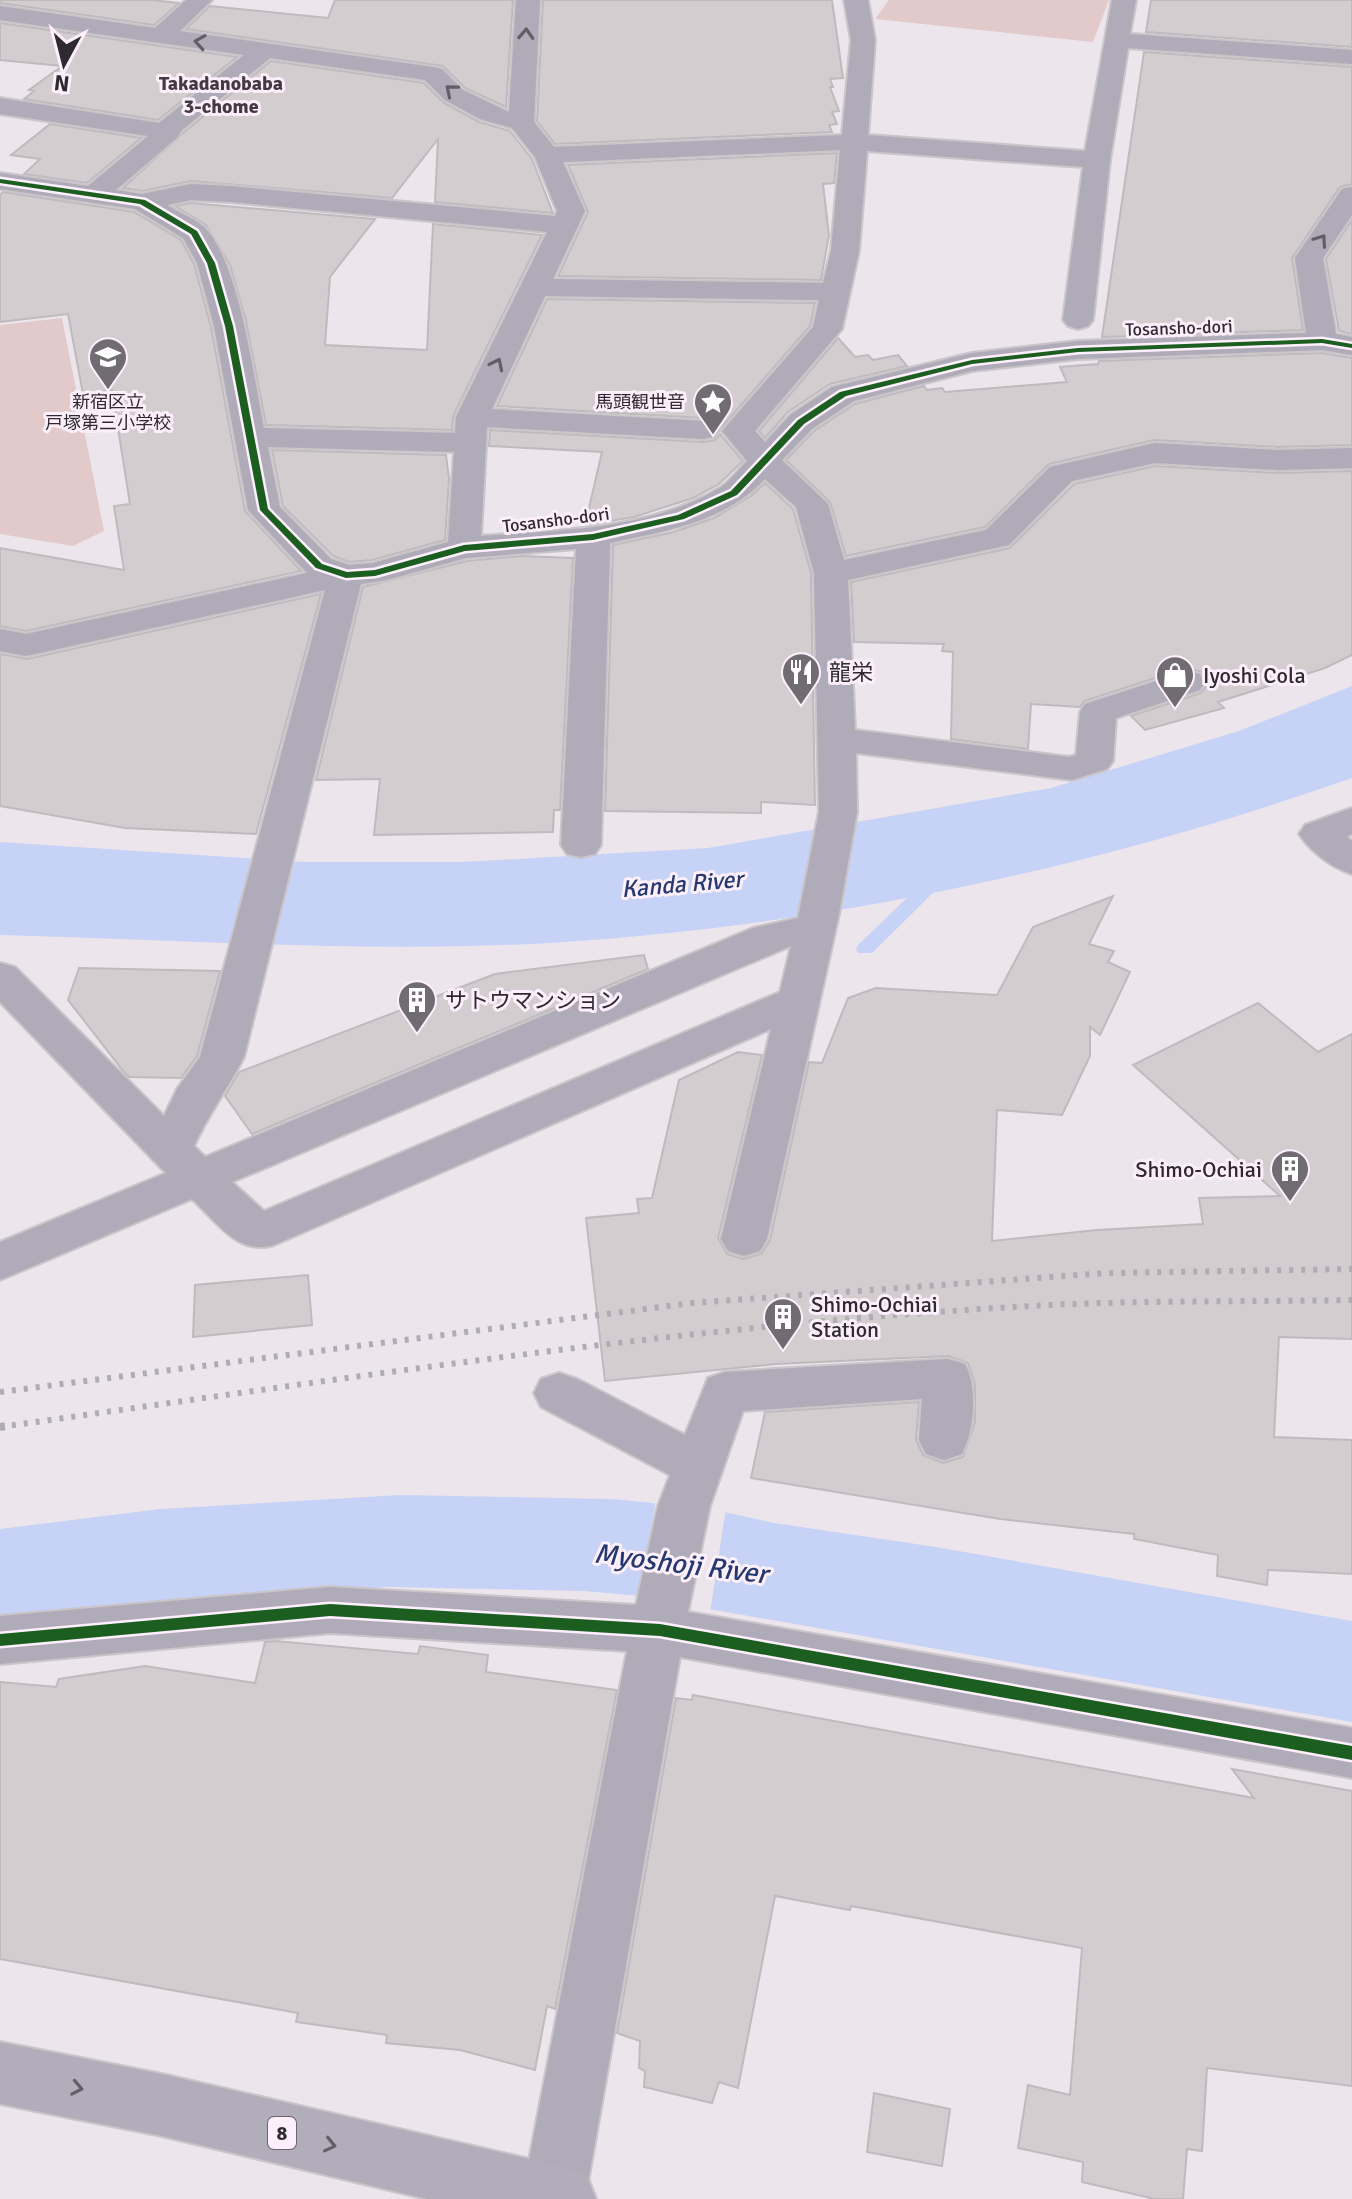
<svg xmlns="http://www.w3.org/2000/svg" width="1352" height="2199" font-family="Signika,'Noto Sans JP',sans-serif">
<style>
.green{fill:#e3caca}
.water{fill:#c6d2f6}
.pier{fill:#ece6ec}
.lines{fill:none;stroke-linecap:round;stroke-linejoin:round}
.stream{fill:#c6d2f6;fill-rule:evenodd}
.building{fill:#d3cdd0;stroke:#bfbabd;stroke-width:2}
.minor-casing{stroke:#c9c5c9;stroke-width:4}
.major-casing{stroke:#c9c5c9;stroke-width:4}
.minor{fill:#b0abb8;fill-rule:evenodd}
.major{fill:#b2adba;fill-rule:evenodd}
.rail-far1{stroke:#b0acb5;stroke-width:6;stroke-dasharray:4 8;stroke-linecap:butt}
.rail{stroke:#b0acb5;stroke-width:8;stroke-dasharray:5 10;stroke-linecap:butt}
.cycleway-casing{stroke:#fdf0fc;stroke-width:5}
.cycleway{fill:#1b5e20;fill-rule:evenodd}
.oneway{stroke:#635e66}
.oneway2{stroke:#635e67}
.labels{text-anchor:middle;stroke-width:6;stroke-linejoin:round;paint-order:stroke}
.far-street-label{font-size:18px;fill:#2f2a2f;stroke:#fdf0fc}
.far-poi-label{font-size:18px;fill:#2f2a2f;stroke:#fdf0fc}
.far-neighbourhood-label{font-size:20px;font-weight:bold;fill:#443a44;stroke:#fdf0fc}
.shield{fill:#fdf0fc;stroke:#6d656c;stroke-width:2}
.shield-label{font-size:20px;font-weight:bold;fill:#2f2a2f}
.poi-label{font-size:22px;fill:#2f2a2f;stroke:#fdf0fc;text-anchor:start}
.water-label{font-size:24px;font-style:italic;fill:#253871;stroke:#fdf0fc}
.near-water-label{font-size:28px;font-style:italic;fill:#253871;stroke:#fdf0fc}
</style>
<rect width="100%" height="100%" fill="#ece6ec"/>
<path class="green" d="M889 0H1109L1093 42 875 19Z
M62 318 104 531 73 546 0 534V325Z"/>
<path class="water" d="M1352 686V778C1099 867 833 924 565 942 380 954 186 940 0 935V842L305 862H462L708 848 1051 788 1239 731Z
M400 1495 612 1499 706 1508 774 1523 936 1547 1352 1621V1722L703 1608 664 1598 584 1591 387 1587 157 1606 0 1625V1529L160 1509Z"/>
<path class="pier" d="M656 1499 726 1508 710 1613 639 1600Z"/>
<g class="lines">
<path class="stream" d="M940 870 946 872 949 876 946 880 872 953H858L856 949 858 945 934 872Z"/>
</g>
<path class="building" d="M0 0H152L179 3 154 25 0 3Z
M335 0H513L506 107 465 88 443 66 186 29 210 6 328 18Z
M543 0H832L843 78 830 79 833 87H830L839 111 832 112 837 124 829 125 832 132 555 144 537 121Z
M1151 0H1352V47L1146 32Z
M0 23 237 57 158 120 24 99 34 91 29 90 62 66 0 60Z
M1144 52 1352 67V184L1340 187 1292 258 1303 330 1102 337Z
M271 61 424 83 444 103 479 122 510 131 532 159 553 213 435 202 438 139 392 198 191 181 142 191 123 188 183 133Z
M50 124 141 138 87 183 24 174 40 159 11 155Z
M837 153 834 183 823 184 829 235 821 280 558 276 588 212 568 165Z
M3 192 134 212 181 240 194 264 211 327 245 511 301 571 26 631 0 626V548L124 570 114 506 130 504 112 390 83 394 68 314 0 322V195Z
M191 203 375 219 330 277 325 345 427 350 433 224 542 235 453 416 452 430 266 425 246 321 230 265 206 225 175 206Z
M1352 220V334L1339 331 1326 259Z
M547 299 815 303 810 326 721 428 715 420 703 418 497 406Z
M838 338 855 357 868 355 873 360 898 355 907 366 830 384 788 412 765 438 759 431Z
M1322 353 1352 358V445L1278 447 1154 440 1049 464 985 527 846 556 830 502 786 460 814 431 855 404 924 386 927 390 942 388 945 392 1067 382 1060 367 1098 364 1099 361Z
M490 430 703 442 715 440 720 434 743 461 719 484 693 498 634 517 585 525 602 452 489 446Z
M272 450 446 455 449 479 445 540 372 560 349 562 333 556 283 506Z
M1155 466 1278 473 1352 471V655L1325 668 1218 702 1224 708 1145 730 1131 716 1201 693 1208 684 1203 672 1186 668 1084 701 1080 707 1031 704 1028 749 951 739 953 652 942 651 944 644 854 642 851 582 1010 548 1074 484Z
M765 483 793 509 811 573 815 805 761 802V813L605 811 613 545 674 532 714 518 751 496Z
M522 556 573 558 560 810H554L553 832 374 835 380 779 316 780 363 587 467 561Z
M321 594 256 834 125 828 0 806V654L27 659Z
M1113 896 1089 944 1114 951 1108 962 1130 972 1100 1035 1090 1027V1056L1062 1115 997 1110 992 1241 1097 1230 1203 1224 1199 1198 1280 1196 1133 1065 1258 1003 1318 1052 1352 1034V1339L1279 1337 1274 1437 1352 1440V1574L1268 1570 1267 1585 1217 1576 1218 1555 1134 1539V1534L1000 1519 751 1478 765 1412 919 1402 916 1440 923 1455 943 1463 963 1457 975 1422V1385L968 1363 949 1356 776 1364 605 1381 586 1218 639 1213 637 1199 652 1198 679 1080 738 1052 762 1055 718 1238 727 1254 743 1259 761 1254 770 1240 809 1062 822 1063 848 998 876 988 997 995 1033 927Z
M644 955 648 969 252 1134 225 1096 239 1072 495 974Z
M79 968 220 971 197 1056 181 1078 129 1077 124 1072 68 1000Z
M308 1275 312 1325 193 1337 195 1285Z
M275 1641 418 1654 420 1646 488 1655 486 1672 617 1690 555 2009 547 2006 535 2070 460 2050 386 2043 387 2035 296 2022 298 2013 0 1959V1682L56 1687 59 1679 145 1666 255 1683 265 1642Z
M693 1695 1254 1798 1232 1769 1352 1791V2086L1207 2068 1202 2151 1187 2149 1183 2199H1155L1082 2182 1083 2162 1018 2148 1028 2085 1070 2095 1082 1948 851 1906 850 1910 775 1896 738 2088 719 2082 712 2103 644 2087 645 2071 639 2068 640 2041 617 2033 676 1698 692 1700Z
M874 2093 950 2109 942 2166 867 2152Z"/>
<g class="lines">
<g class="minor-casing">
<path id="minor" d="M186 0H212L180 31 433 67 442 69 463 90 509 112 516 0H540L534 122 554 147 842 135 851 40 844 0H868L875 40 868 135 1085 151 1112 0H1136L1130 34 1352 50V64L1128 48 1110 160 1093 320 1088 326 1078 329 1068 326 1063 320 1083 167 867 151 859 251 842 329 755 431 765 442 790 415 832 387 972 353 1078 341 1306 333 1295 258 1342 189 1352 187V215L1323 258 1336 334 1352 337V355L1322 350 1078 359 972 371 854 401 812 429 782 460 828 504 844 560 986 530 1050 467 1155 443 1278 450 1352 448V468L1278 470 1155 463 1072 481 1009 545 848 580 855 730 1069 757 1076 755 1080 712 1085 704 1187 671 1200 674 1205 682 1200 690 1116 718 1113 761 1107 769 1072 780 856 753 857 812 839 914 767 1239 760 1251 744 1256 728 1251 721 1239 771 1029 274 1245C238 1256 217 1222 192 1199L0 1280V1242L166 1173 0 1002V963L15 967 164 1116 177 1089 200 1057 325 590 26 656 0 651V629L26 634 307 573 248 510 214 326 197 263 183 238 135 209 0 189V173L88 186 148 136 0 114V98L159 123 244 55 0 20V6L155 28ZM270 58 425 80 445 100 480 119 512 128 535 157 557 211 555 216 231 186 191 184 142 194 116 190 178 137 181 131ZM840 150 831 251 823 283 553 279 585 211 563 162ZM191 200 231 202 547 232 456 417 455 433 264 428C254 380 239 260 204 227 194 218 178 212 167 205ZM545 296 819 300 813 327 722 431 747 461C739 469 730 481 721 487 651 530 560 530 481 536L487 427 703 439 714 437 719 430 714 423 703 421 492 409ZM268 447 454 452 448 542 373 563 349 565 331 559 280 507ZM765 479 796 507 814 573 819 812 798 918 753 928 205 1157 194 1146C208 1115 228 1088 244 1057L361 584 387 580 466 558 576 549 561 845 567 854 581 857 595 854 601 845 610 543C665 531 725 522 765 479ZM791 946 780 992 264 1211 232 1182Z
M1352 808V834L1347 837 1352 841V874C1332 868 1311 852 1299 834L1305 825Z
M948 1359 965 1364C978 1388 974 1431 962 1454L944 1460 926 1454 919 1440 922 1399 743 1411 710 1506 688 1612 1352 1728V1778L680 1657 585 2199 522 2197 627 1651 330 1633 0 1664V1616L330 1587 636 1605 658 1506 670 1475 541 1407 534 1393 541 1379 559 1373 577 1379 685 1435 708 1378 725 1372Z"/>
</g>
<g class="major-casing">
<path id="major" d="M0 2042 162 2074 564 2167 587 2176 596 2199H427L162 2136 0 2104Z"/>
</g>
<use href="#minor" class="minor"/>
<use href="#major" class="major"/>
<path class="rail-far1" d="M0 1392 692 1303 1106 1273 1352 1269
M0 1427C343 1379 685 1325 1031 1306 1138 1300 1245 1302 1352 1300"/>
<path class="rail" d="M0 1427 14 1425"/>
<g class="cycleway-casing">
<path id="cycleway" d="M0 179 145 200 197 231 215 263 233 326 268 509 322 564 347 572 375 570 464 545 593 534 678 515 731 491 798 420 840 392 972 360 1078 348 1322 339 1352 344V348L1322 343 1078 352 972 364 846 396 804 424 737 495 684 519 593 540 465 551 375 576 346 578 316 568 260 510 225 326 207 263 191 234 140 204 0 183Z
M330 1604 660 1624 1352 1746V1760L660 1636 330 1616 0 1646V1634Z"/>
</g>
<use href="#cycleway" class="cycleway"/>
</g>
<defs><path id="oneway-chevron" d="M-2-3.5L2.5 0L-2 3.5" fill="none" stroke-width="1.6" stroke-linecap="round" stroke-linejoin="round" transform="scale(2)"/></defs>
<g class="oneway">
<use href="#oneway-chevron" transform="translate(526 34) rotate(-87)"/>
<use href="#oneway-chevron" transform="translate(200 42) rotate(-171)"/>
<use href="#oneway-chevron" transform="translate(451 90) rotate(-140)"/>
<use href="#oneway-chevron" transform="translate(1321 240) rotate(-55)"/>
<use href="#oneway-chevron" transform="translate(497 364) rotate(-64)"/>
</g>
<g class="oneway2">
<use href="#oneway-chevron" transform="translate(77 2088) rotate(11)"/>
<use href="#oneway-chevron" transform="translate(330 2145) rotate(13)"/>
</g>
<defs>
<g id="school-pin" transform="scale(2)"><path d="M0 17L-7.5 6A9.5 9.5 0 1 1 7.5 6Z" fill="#716c71" stroke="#fdf0fc"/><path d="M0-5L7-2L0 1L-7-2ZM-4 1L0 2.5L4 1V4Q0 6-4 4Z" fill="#fff"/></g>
<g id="sight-pin" transform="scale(2)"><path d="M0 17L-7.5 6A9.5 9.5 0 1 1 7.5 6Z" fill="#716c71" stroke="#fdf0fc"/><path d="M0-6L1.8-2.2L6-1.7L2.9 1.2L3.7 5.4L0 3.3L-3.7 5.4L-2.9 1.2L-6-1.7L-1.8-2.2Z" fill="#fff"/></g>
<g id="restaurant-pin" transform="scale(2)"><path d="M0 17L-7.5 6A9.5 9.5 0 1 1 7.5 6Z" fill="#716c71" stroke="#fdf0fc"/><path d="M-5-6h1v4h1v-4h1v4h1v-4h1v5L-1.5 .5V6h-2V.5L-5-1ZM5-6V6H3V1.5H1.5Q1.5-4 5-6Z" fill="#fff"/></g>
<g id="shop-pin" transform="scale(2)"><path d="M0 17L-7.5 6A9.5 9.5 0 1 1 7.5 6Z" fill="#716c71" stroke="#fdf0fc"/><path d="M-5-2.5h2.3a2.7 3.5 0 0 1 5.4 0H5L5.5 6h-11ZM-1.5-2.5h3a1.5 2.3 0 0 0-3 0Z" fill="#fff"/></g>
<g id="building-pin" transform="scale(2)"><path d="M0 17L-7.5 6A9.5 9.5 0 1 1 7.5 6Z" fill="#716c71" stroke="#fdf0fc"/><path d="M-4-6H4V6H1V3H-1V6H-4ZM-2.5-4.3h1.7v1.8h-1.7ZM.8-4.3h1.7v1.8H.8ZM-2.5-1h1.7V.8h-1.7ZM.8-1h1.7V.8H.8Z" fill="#fff"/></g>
</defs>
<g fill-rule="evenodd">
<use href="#school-pin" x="108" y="357"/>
<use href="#sight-pin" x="713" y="402"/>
<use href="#restaurant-pin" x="801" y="672"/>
<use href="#shop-pin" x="1175" y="675"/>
<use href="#building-pin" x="417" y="1000"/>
<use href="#building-pin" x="1290" y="1169"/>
<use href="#building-pin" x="783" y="1317"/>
</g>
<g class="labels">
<g class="far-street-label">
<text transform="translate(1179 328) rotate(-2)" y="6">Tosansho-dori</text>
<text transform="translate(556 520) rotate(-7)" y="6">Tosansho-dori</text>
</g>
<g class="far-poi-label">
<text x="108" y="408">新宿区立<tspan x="108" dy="21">戸塚第三小学校</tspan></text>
<text x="685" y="408" text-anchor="end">馬頭観世音</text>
</g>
<g class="far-neighbourhood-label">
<text x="221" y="90">Takadanobaba<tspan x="221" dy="23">3-chome</tspan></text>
</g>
<rect class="shield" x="268" y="2117" width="28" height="32" rx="6"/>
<g class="shield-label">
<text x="282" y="2140">8</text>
</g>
<g class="poi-label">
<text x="829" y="680">龍栄</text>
<text x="1203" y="683">Iyoshi Cola</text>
<text x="445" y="1008">サトウマンション</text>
<text x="1262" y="1177" text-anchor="end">Shimo-Ochiai</text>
<text x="811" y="1312">Shimo-Ochiai<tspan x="811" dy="25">Station</tspan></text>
</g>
<g class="water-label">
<text transform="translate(682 884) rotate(-5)" y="8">Kanda River</text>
</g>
<g class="near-water-label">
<text transform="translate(681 1563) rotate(7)" y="10">Myoshoji River</text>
</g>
</g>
<g transform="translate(64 64) rotate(187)" stroke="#fdf0fc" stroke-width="6" paint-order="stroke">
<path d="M0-6L14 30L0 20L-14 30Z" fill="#2f2a2f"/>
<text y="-12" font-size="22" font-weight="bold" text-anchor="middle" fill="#2f2a2f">N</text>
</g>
</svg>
